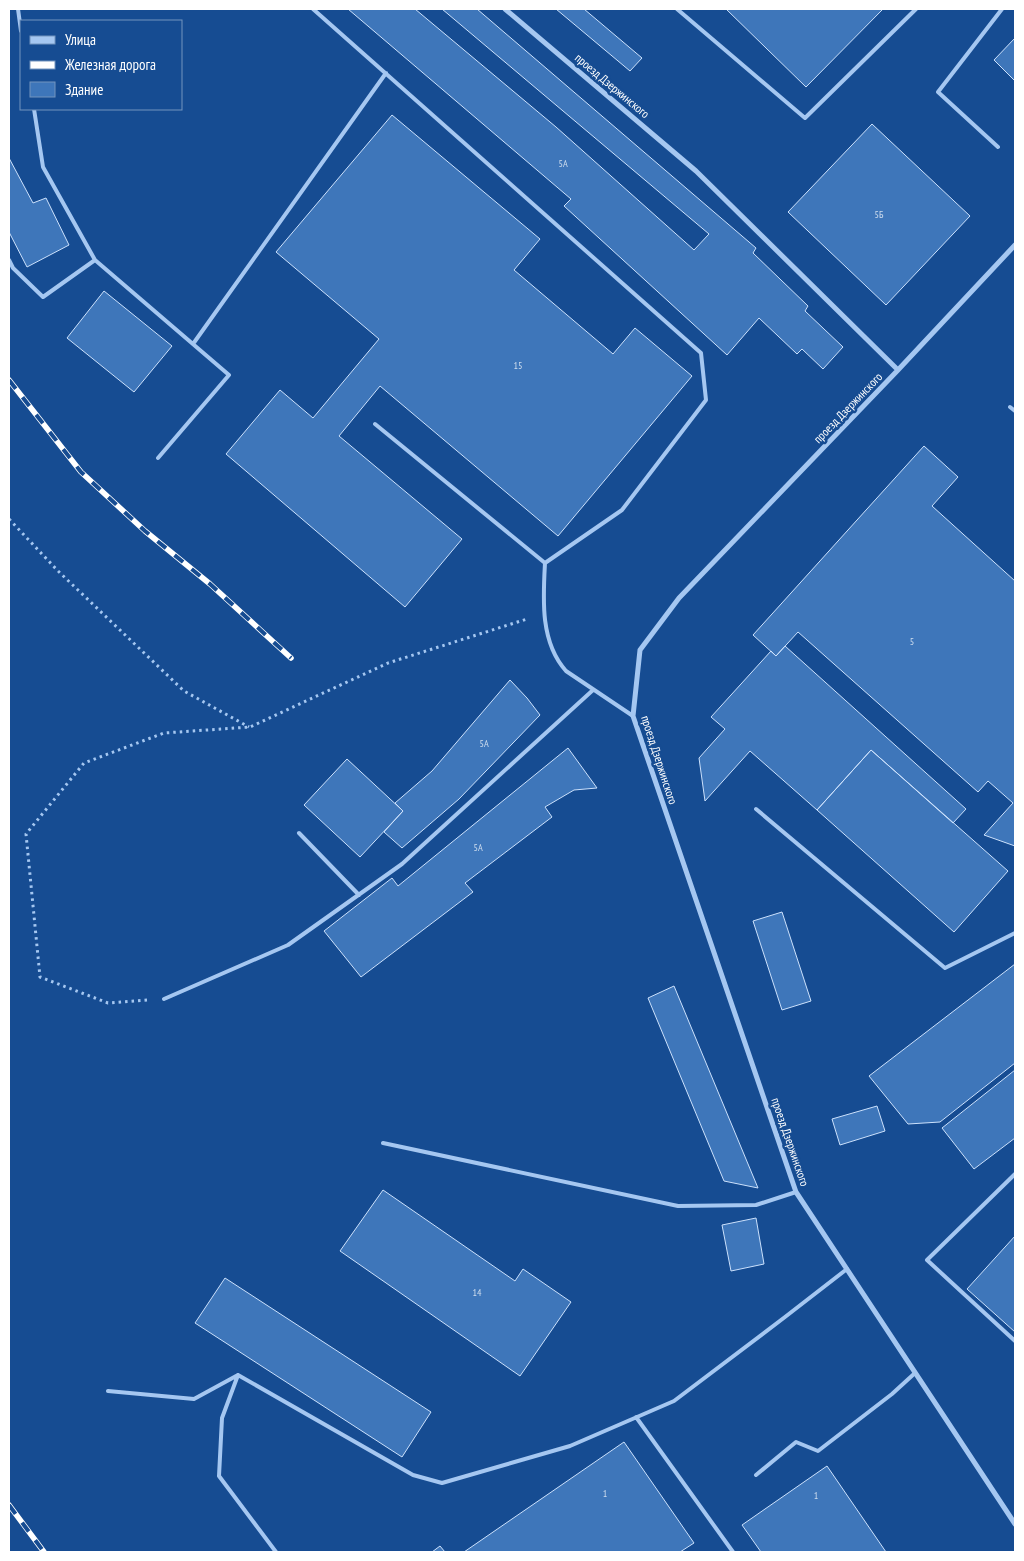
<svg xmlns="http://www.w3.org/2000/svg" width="1024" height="1561" font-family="'PT Sans Narrow',sans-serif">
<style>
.building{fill:#3e76ba;stroke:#cce1fc}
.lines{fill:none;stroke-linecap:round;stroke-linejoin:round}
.path{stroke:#a5c7f1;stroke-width:3;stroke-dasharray:2.5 4;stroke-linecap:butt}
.service{stroke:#a5c7f1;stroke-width:4}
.minor{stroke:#a5c7f1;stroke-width:5}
.rail-casing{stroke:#fff;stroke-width:5.5}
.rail{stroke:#164c92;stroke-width:4;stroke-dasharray:11;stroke-linecap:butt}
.labels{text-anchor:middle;stroke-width:5;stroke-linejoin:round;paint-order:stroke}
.number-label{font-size:10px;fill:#cfddee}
.street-label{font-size:12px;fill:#fff;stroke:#164c92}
</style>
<rect width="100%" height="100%" fill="#164c92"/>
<path class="building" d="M348 9H415L556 127 694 250 709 234 442 9H477L756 248 753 253 808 306 805 311 843 347 823 369 802 349 797 354 759 318 727 355 564 206 571 199Z
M556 9H584L642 58 630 71Z
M726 9H883L806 87Z
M1015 38V81L994 60Z
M392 115 540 239 514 270 613 354 635 328 692 376 558 536 380 386 339 436 462 539 405 607 226 454 280 390 313 418 379 339 276 252Z
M872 124 970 216 886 305 788 212Z
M9 158 33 203 46 198 69 245 27 267 9 232Z
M104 291 172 346 134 392 67 338Z
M924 446 958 477 932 506 1015 581V846L984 835 1013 803 988 781 978 792 798 632 776 656 753 635Z
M785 646 966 809 953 823 871 750 817 810 750 751 705 801 699 758 725 729 711 717 771 651 776 656Z
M510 680 527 698 540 715 459 799 402 848 384 832 403 811 395 803 432 771Z
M568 748 597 788 574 790 545 807 552 817 465 883 473 892 361 977 324 931 392 878 398 886Z
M871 750 1008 871 954 932 817 810Z
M347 759 403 811 360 857 304 805Z
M782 912 811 1001 782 1010 753 921Z
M1015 964V1063L940 1122 908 1124 869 1076Z
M674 986 758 1188 724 1181 648 998Z
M1015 1070V1138L974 1169 942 1128Z
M877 1106 885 1131 840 1145 832 1119Z
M383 1190 515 1281 523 1269 571 1302 520 1376 340 1251Z
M756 1218 764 1264 731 1271 722 1225Z
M1015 1236V1332L967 1289Z
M225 1278 431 1412 402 1457 195 1323Z
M624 1442 694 1543 680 1552H464Z
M827 1466 886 1552H761L742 1525Z
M440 1546 445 1552H432Z"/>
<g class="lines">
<path class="path" d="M9 519 58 571 184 691 249 727
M147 1000 108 1003 40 977 26 834 84 763 164 733 250 727 388 663 527 619"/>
<path class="service" d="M18 9 21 31
M313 9 701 353 706 400 622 510 545 563
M677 9 805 118 916 9
M34 109 43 167 95 260 229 375 158 458
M998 147 938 92 1002 9
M9 260 13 268 43 297 95 260
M193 344 386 73
M1010 407 1015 411
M375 424 545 563C543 599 540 642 566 671L633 716
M756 809 945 968 1015 933
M299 833 359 895
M164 999 288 945 402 864 593 690
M383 1143 678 1206 756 1205 796 1192
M1015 1174 927 1260 1015 1341
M108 1391 194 1399 238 1375
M636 1417 733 1552
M756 1475 796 1442 818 1451 892 1394 915 1373
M276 1552 219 1476 222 1418 238 1375 413 1475 442 1483 570 1446 674 1401 785 1317 847 1269"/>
<path class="minor" d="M505 9 696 171 898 370
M1015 245 898 370 679 598 640 650 633 716 796 1192 1015 1524"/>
<g class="rail-casing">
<path id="rail" d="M9 380 81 472 145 531 210 584 291 658
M9 1505 44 1552"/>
</g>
<use href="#rail" class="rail"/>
</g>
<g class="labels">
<g class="number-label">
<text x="563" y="167">5А</text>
<text x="879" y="218">5Б</text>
<text x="518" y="369">15</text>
<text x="912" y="645">5</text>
<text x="484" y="747">5А</text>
<text x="478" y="851">5А</text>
<text x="477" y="1296">14</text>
<text x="605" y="1497">1</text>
<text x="816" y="1499">1</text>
</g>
<g class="street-label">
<text transform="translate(612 86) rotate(40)" y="4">проезд Дзержинского</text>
<text transform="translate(848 408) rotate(-46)" y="4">проезд Дзержинского</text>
<text transform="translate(659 760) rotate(72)" y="4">проезд Дзержинского</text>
<text transform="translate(790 1142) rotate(71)" y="4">проезд Дзержинского</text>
</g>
</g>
<rect width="1024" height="1561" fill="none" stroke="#ffffff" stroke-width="20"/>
<rect x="20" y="20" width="162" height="90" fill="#164c92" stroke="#7394be"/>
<rect x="30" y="36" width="25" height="8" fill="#a5c7f1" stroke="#7394be"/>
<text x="65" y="45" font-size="15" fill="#ffffff">Улица</text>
<rect x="30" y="61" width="25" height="8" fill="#ffffff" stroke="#7394be"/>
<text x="65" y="70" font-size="15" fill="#ffffff">Железная дорога</text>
<rect x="30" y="82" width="25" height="15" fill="#3e76ba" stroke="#7394be"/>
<text x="65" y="95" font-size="15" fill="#ffffff">Здание</text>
</svg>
